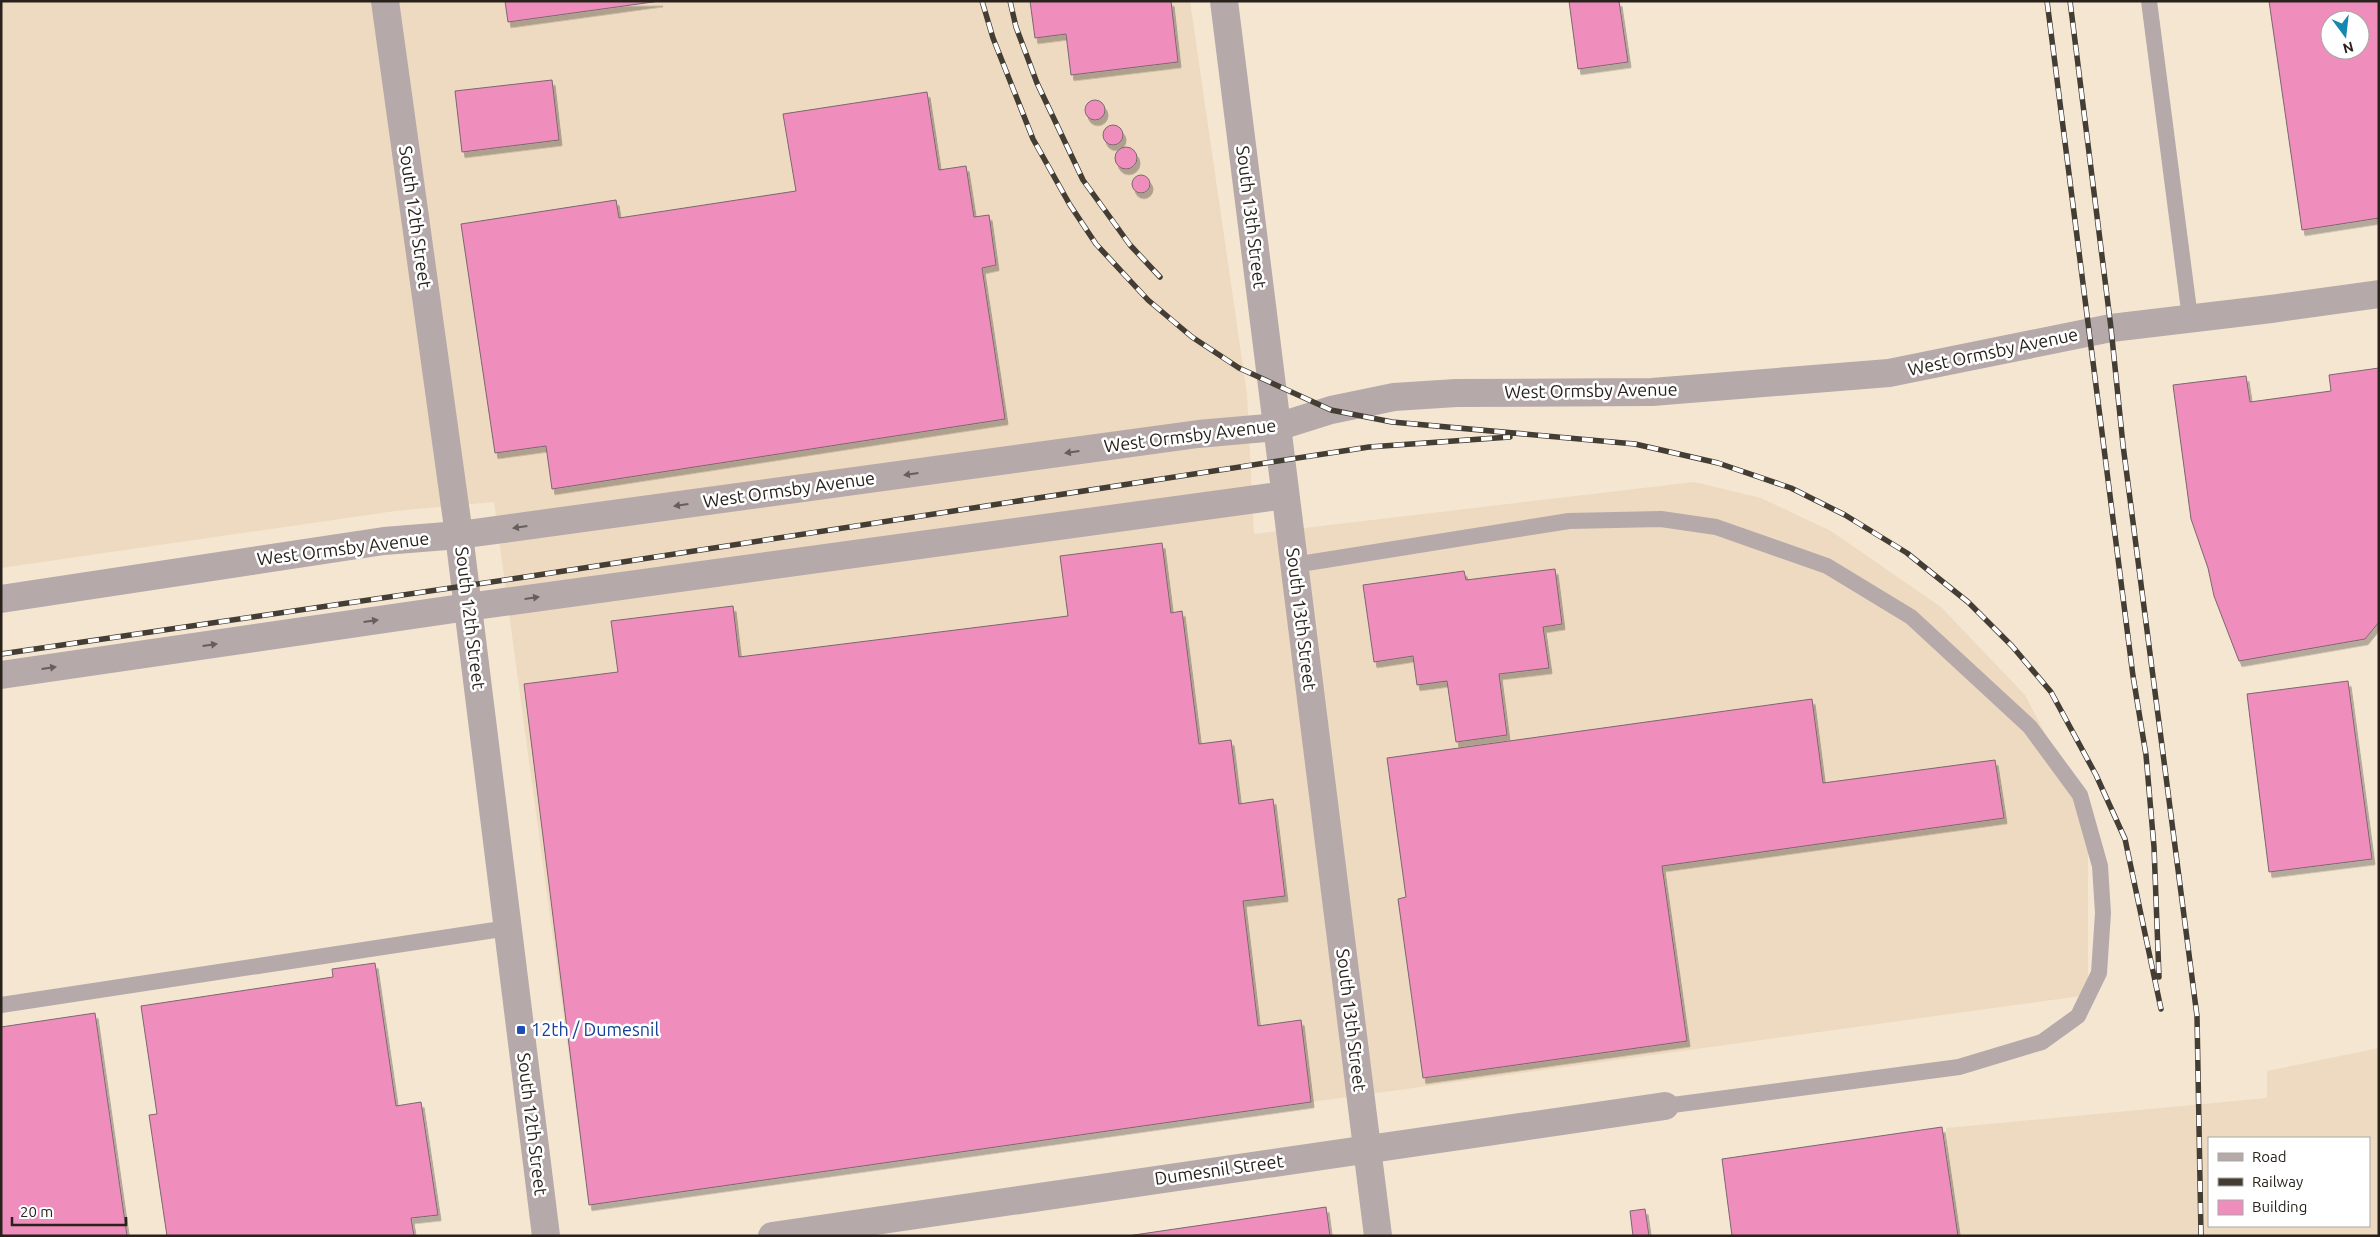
<svg xmlns="http://www.w3.org/2000/svg" width="2380" height="1237" font-family="Ubuntu,sans-serif">
<style>
.built{fill:#eedac0;fill-rule:evenodd}
.building{fill:#ef8ebc;stroke:#7c666f;fill-rule:evenodd;filter:url(#shadow)}
.lines{fill:none;stroke-linecap:round;stroke-linejoin:round}
.service{stroke:#b5a9aa;stroke-width:16}
.minor{stroke:#b5a9aa;stroke-width:28}
.tertiary{stroke:#b5a9aa;stroke-width:28}
.rail-casing{stroke:#443d34;stroke-width:5.5}
.rail{stroke:#fff;stroke-width:4;stroke-dasharray:11;stroke-linecap:butt}
.oneway{fill:#675f5b}
.transit-dot{fill:#1a4fb4;stroke:#fff;stroke-width:2}
.labels{text-anchor:middle;stroke-width:5;stroke-linejoin:round;paint-order:stroke}
.street-label{font-size:18px;fill:#28221b;stroke:#fff}
.transit-label{font-size:18px;fill:#164399;stroke:#fff;text-anchor:start}
</style>
<defs>
<filter id="shadow"><feDropShadow dx="3" dy="5.5" stdDeviation="0" flood-color="#0004"/></filter>
</defs>
<rect width="100%" height="100%" fill="#f5e6d2"/>
<path class="built" d="M1 1H1190L1247 394 1254 534 1694 482 1761 498 1831 531 1941 607 2025 695 2088 816V995L1311 1102 589 1205 494 502 395 511 1 568Z
M2379 1048V1236H1952L1946 1128 2267 1098V1071ZM2209 1138H2369V1226H2209Z"/>
<path class="building" d="M505 1H660L508 22Z
M1030 1H1171L1178 62 1071 75 1066 34 1035 38Z
M1569 1H1619L1628 62 1578 69Z
M2269 1H2379V218L2302 230ZM2330 20H2360V50H2330Z
M552 80 559 140 462 152 455 91Z
M927 92 939 170 966 166 974 217 989 215 996 265 982 268 1005 419 552 489 546 446 495 453 461 224 616 200 619 218 796 191 783 114Z
M1085 110a10 10 0 1 1 20 0a10 10 0 1 1-20 0Z
M1103 135a10 10 0 1 1 20 0a10 10 0 1 1-20 0Z
M1115 158a11 11 0 1 1 22 0a11 11 0 1 1-22 0Z
M1132 184a9 9 0 1 1 18 0a9 9 0 1 1-18 0Z
M2379 368V622L2365 639 2239 661 2214 596 2208 568 2191 519 2173 385 2246 376 2250 402 2331 391 2329 375Z
M1162 543 1171 613 1182 611 1199 744 1231 740 1239 804 1273 799 1285 896 1243 901 1258 1026 1301 1020 1311 1102 589 1205 524 684 618 672 611 621 733 606 739 657 1068 616 1060 556Z
M1555 569 1562 624 1543 627 1549 668 1499 674 1507 735 1456 742 1447 681 1417 685 1413 656 1374 662 1363 585 1464 571 1466 580Z
M2348 681 2372 859 2269 872 2247 694Z
M1812 699 1823 783 1995 760 2004 818 1662 866 1687 1041 1423 1078 1398 899 1406 897 1387 758Z
M375 963 396 1106 421 1102 438 1215 411 1218 414 1236H167L149 1115 157 1114 141 1006 333 977 332 969Z
M95 1013 127 1236H1V1027Z
M1942 1127 1958 1236H1732L1722 1159Z
M1326 1207 1330 1236H1127Z
M1645 1209 1649 1236H1633L1630 1211Z"/>
<g class="lines">
<path class="service" d="M2149 1 2190 318
M1294 565 1569 521 1661 519 1716 527 1827 566 1911 617 2030 727 2080 795 2100 866 2103 913 2099 973 2078 1016 2042 1042 1959 1067 1665 1106
M1 1005 508 928"/>
<path class="minor" d="M1224 1 1378 1236
M1 599 384 541 459 535 1198 434 1277 427 1331 410 1394 397 1456 393 1652 392 1889 373 2111 328 2271 309 2379 294
M1 675 468 607 1285 495
M772 1236 1665 1106"/>
<path class="tertiary" d="M385 1 459 535 546 1236"/>
<g class="rail-casing">
<path id="rail" d="M982 1 993 38 1033 139 1070 205 1096 244 1148 300 1192 337 1239 368 1331 410 1392 422 1635 444 1718 463 1791 488 1845 515 1907 553 1968 602 2012 646 2051 692 2096 775 2125 839 2161 1009
M1010 1 1016 27 1037 83 1083 180 1130 245 1160 277
M2047 1 2133 676 2146 755 2154 847 2159 977
M2070 1 2111 328 2123 445 2197 1016 2201 1236
M1 654 525 577 1369 447 1510 437"/>
</g>
<use href="#rail" class="rail"/>
</g>
<defs><path id="oneway-solid" d="M-6-.8H1V-3.2L6.5 0L1 3.2V.8H-6Z" transform="scale(1.25)"/></defs>
<g class="oneway">
<use href="#oneway-solid" transform="translate(1072 452) rotate(172)"/>
<use href="#oneway-solid" transform="translate(911 474) rotate(172)"/>
<use href="#oneway-solid" transform="translate(681 505) rotate(172)"/>
<use href="#oneway-solid" transform="translate(520 527) rotate(172)"/>
<use href="#oneway-solid" transform="translate(532 598) rotate(-8)"/>
<use href="#oneway-solid" transform="translate(371 621) rotate(-8)"/>
<use href="#oneway-solid" transform="translate(210 645) rotate(-8)"/>
<use href="#oneway-solid" transform="translate(49 668) rotate(-8)"/>
</g>
<rect class="transit-dot" x="516" y="1025" width="10" height="10" rx="2.5"/>
<g class="labels">
<g class="street-label">
<text transform="translate(415 217) rotate(82)" y="6">South 12th Street</text>
<text transform="translate(1251 217) rotate(83)" y="6">South 13th Street</text>
<text transform="translate(1993 352) rotate(-12)" y="6">West Ormsby Avenue</text>
<text transform="translate(1591 391) rotate(-1)" y="6">West Ormsby Avenue</text>
<text transform="translate(1190 436) rotate(-7)" y="6">West Ormsby Avenue</text>
<text transform="translate(789 490) rotate(-8)" y="6">West Ormsby Avenue</text>
<text transform="translate(343 549) rotate(-7)" y="6">West Ormsby Avenue</text>
<text transform="translate(470 618) rotate(83)" y="6">South 12th Street</text>
<text transform="translate(1301 619) rotate(83)" y="6">South 13th Street</text>
<text transform="translate(1351 1020) rotate(83)" y="6">South 13th Street</text>
<text transform="translate(532 1124) rotate(83)" y="6">South 12th Street</text>
<text transform="translate(1219 1170) rotate(-8)" y="6">Dumesnil Street</text>
</g>
<g class="transit-label">
<text x="531" y="1036">12th / Dumesnil</text>
</g>
</g>
<rect width="2380" height="1237" fill="none" stroke="#28221b" stroke-width="5"/>
<rect x="2208" y="1137" width="162" height="90" fill="#ffffff" stroke="#a9a7a4"/>
<rect x="2218" y="1153" width="25" height="8" fill="#b5a9aa" stroke="#a9a7a4"/>
<text x="2252" y="1162" font-size="15" fill="#28221b">Road</text>
<rect x="2218" y="1178" width="25" height="8" fill="#443d34" stroke="#a9a7a4"/>
<text x="2252" y="1187" font-size="15" fill="#28221b">Railway</text>
<rect x="2218" y="1200" width="25" height="15" fill="#ef8ebc" stroke="#a9a7a4"/>
<text x="2252" y="1212" font-size="15" fill="#28221b">Building</text>
<g transform="translate(2345 35) rotate(165)"><circle r="24" fill="#ffffff" stroke="#a9a7a4"/>
<path d="M0-4L9 19L0 12L-9 19Z" fill="#1488ad"/>
<text y="-8" font-size="14" font-weight="bold" text-anchor="middle" fill="#28221b">N</text>
</g>
<path d="M12 1217v8h114v-8" fill="none" stroke="#28221b" stroke-width="2.5"/>
<text x="20" y="1217" font-size="15" fill="#28221b" stroke="#ffffff" stroke-width="4" paint-order="stroke">20 m</text>
</svg>
